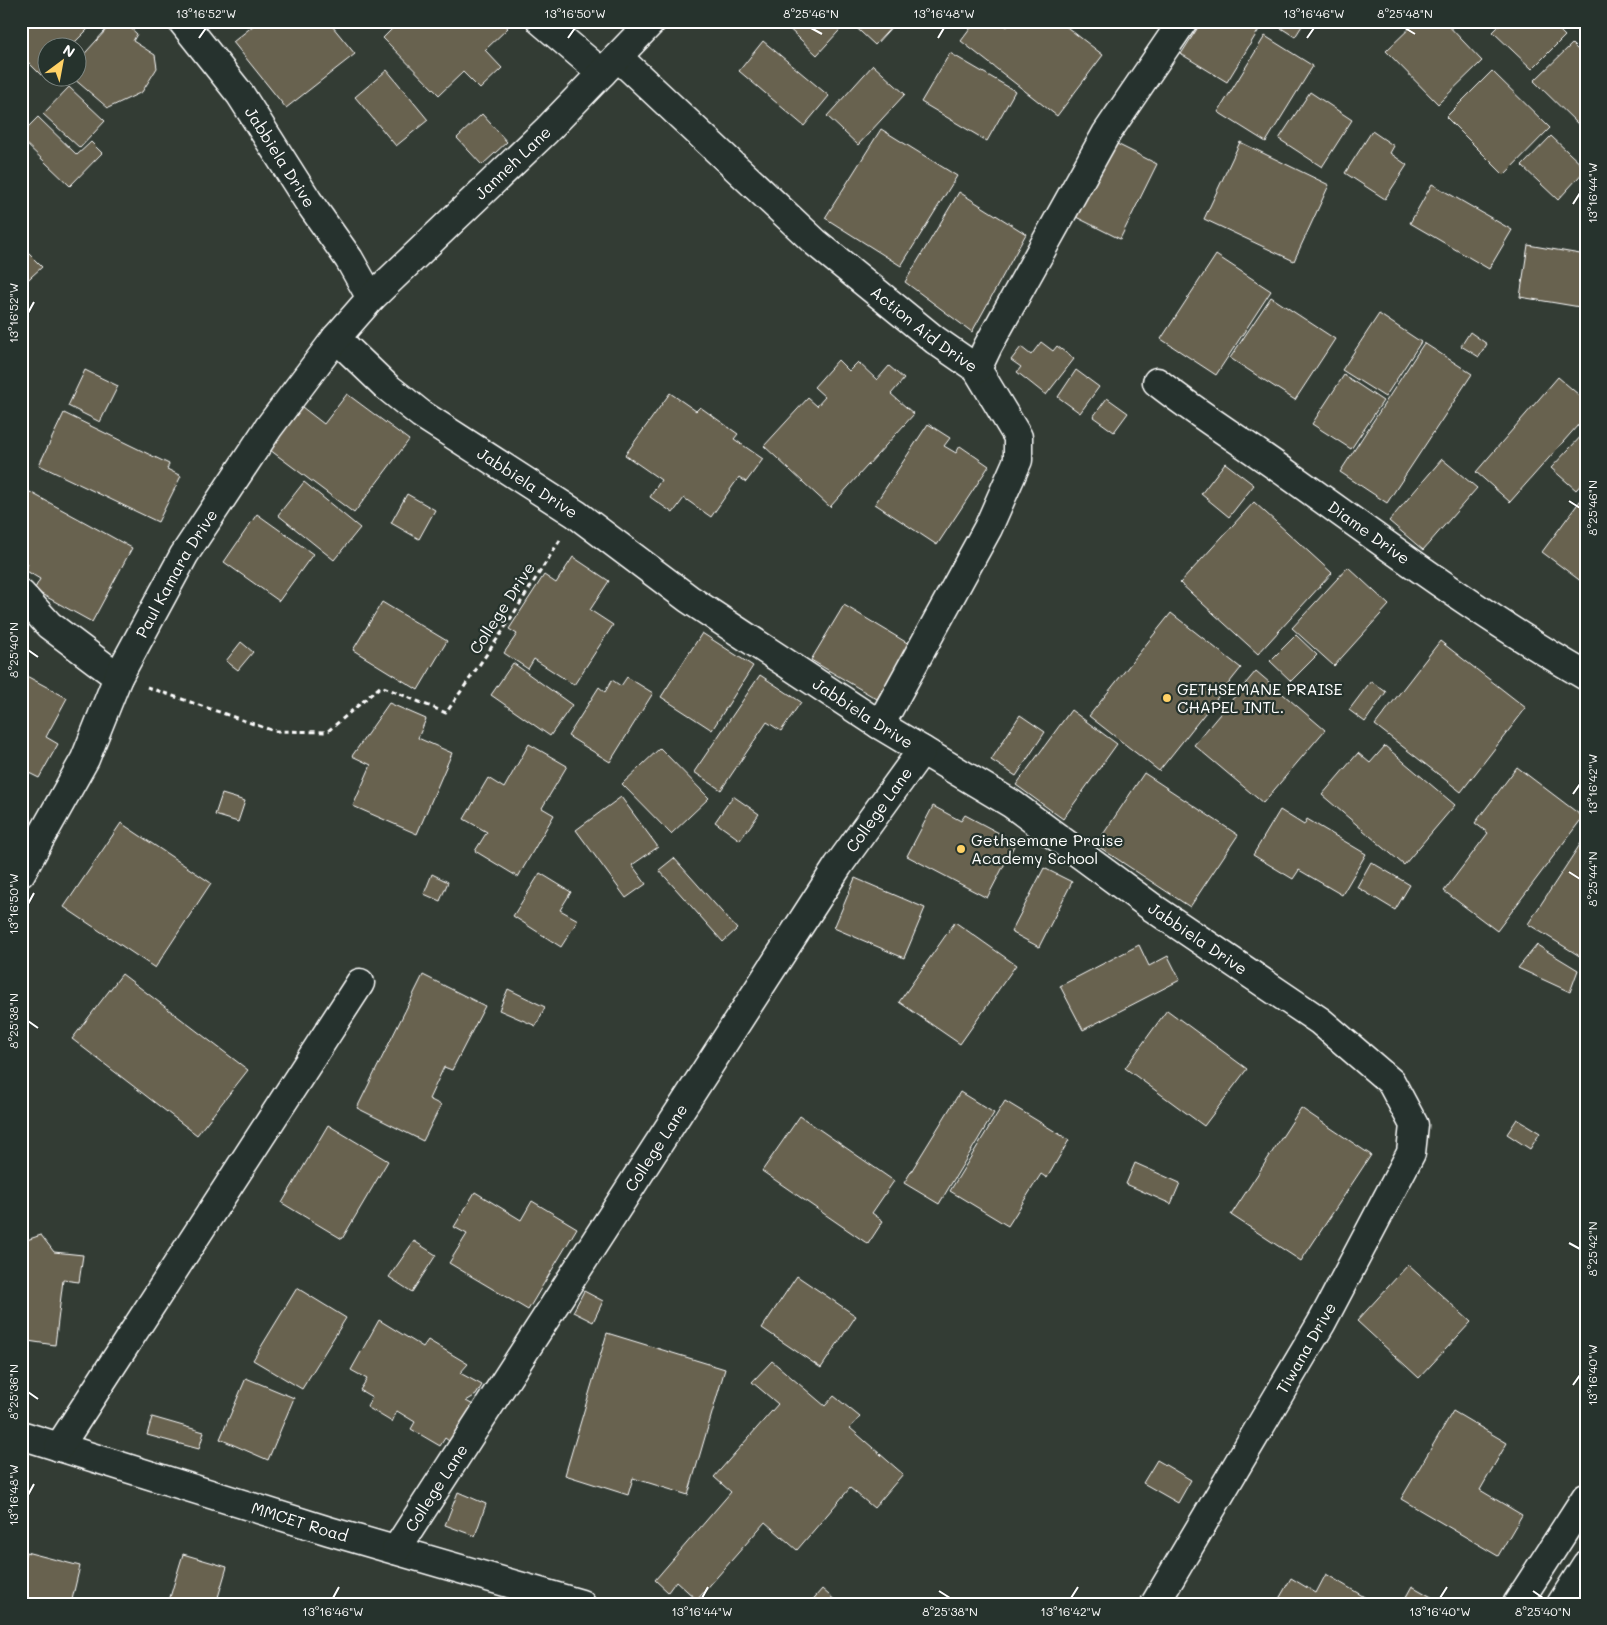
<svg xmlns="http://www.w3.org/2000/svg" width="1607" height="1625" font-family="Mali,sans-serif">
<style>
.building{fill:#686250;stroke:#fff}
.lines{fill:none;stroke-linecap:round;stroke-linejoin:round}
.minor-casing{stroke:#fff;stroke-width:31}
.primary-casing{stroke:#fff;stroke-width:31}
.path{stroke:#fff;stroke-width:3;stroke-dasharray:5 4;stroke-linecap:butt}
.minor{stroke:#26332d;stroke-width:28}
.primary{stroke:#26332d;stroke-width:28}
.ticks{fill:none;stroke:#fff;stroke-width:2}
.poi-dot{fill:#ffd166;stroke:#26332d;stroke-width:2}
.labels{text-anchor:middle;stroke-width:4.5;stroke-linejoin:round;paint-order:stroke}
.street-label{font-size:16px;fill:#fff;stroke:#26332d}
.poi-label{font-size:16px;fill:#fff;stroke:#26332d;text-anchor:start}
.neatline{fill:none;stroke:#fff;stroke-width:2}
.ticks-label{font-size:12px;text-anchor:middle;fill:#fff}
</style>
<rect width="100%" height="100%" fill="#333c34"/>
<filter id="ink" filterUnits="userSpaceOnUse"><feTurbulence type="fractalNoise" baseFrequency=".02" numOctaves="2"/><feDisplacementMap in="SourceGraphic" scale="10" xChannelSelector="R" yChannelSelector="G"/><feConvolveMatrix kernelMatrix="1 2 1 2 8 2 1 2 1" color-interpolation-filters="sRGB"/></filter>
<g filter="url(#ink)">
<path class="building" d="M21 21H96L69 48H48V68L41 75 21 55Z
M114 21H123L137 34 133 41 155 55 157 68 142 92 108 108 73 78H78V61Z
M259 21H328L355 54 286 108 233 42Z
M400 21H501L508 28 485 50 502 68 480 89 463 72 439 95 383 38Z
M781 21H848L817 55Z
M849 21H897L875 45Z
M976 21H1000L1007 27 1011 21H1059L1103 55 1057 116 961 41Z
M1202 21H1249L1260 28 1227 82 1181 54Z
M1270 21H1305L1295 37Z
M1417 21H1444L1482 61 1438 104 1386 51Z
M1504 21H1550L1565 36 1532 69 1493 32Z
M1265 36 1313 66 1266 142 1218 112Z
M763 41 829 96 804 126 739 71Z
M1572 44 1586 58V124L1582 128 1534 81Z
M950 53 1015 91 987 141 921 102Z
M873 65 905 94 858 145 827 116Z
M387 70 428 120 396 146 355 97Z
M1492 71 1550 128 1504 175 1446 117Z
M69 87 105 121 80 148 43 114Z
M1310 92 1352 120 1322 167 1279 139Z
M482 114 507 142 482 165 457 138Z
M38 117 77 155 91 142 102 153 70 186 21 139V134Z
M881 129 957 176 901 266 825 218Z
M1372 131 1394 146 1390 153 1407 165 1385 199 1345 173Z
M1551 136 1586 169 1558 200 1522 166Z
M1113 142 1157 164 1120 239 1076 217Z
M1240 142 1329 185 1294 261 1204 219Z
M1432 184 1512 230 1489 269 1410 223Z
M959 192 1026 234 972 332 905 282Z
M1528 245 1586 255 1580 307 1520 297Z
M21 246 42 267 21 286Z
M1216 255 1271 291 1216 375 1161 339Z
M1271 297 1335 339 1295 400 1230 358Z
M1379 314 1421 342 1385 397 1342 370Z
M1470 332 1487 344 1479 357 1461 346Z
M1041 342 1053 351 1057 346 1074 359 1046 395 1017 372 1021 367 1011 360 1021 347 1031 355Z
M1424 343 1472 374 1387 503 1340 472Z
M838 360 849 371 858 362 877 380 889 366 904 379 891 394 914 414 830 507 764 446 808 398 817 406 825 397 814 387Z
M85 370 118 386 100 422 68 406Z
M1076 370 1099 387 1080 413 1058 397Z
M1344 375 1383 401 1351 449 1312 424Z
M1558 377 1586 401V416L1510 502 1476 472Z
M670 393 696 411 700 407 738 434 734 439 763 459 746 482 739 477 711 517 684 498 673 513 650 497 661 480 625 455Z
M347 394 409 440 354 513 270 450 302 407 324 424Z
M1107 398 1128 413 1114 432 1093 417Z
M64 413 169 464 167 469 181 476 158 522 39 465Z
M928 424 950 438 944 446 956 453 960 446 989 466 937 545 875 504Z
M1586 431V479L1576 490 1551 468Z
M1442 459 1477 488 1423 550 1389 521Z
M1225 463 1254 485 1229 517 1201 494Z
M304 482 360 528 334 560 278 515Z
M28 491 132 548 92 622 34 590 40 579 25 570 28 564 21 560V525L25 518 21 516V503Z
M1586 493V585L1542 552Z
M407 494 435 510 419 539 391 523Z
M1254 502 1332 573 1258 654 1180 583Z
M257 514 313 554 279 601 224 562Z
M573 557 609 581 590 610 613 625 574 685 534 659 528 669 504 653 517 634 509 629 544 575 556 583Z
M1348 567 1389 605 1334 666 1292 628Z
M382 602 447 641 418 690 353 650Z
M844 605 909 644 877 699 811 660Z
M1171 613 1241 668 1159 771 1089 716Z
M702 633 753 666 712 730 661 697Z
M1296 635 1317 655 1291 681 1270 661Z
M1440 641 1526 708 1461 792 1375 725Z
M241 642 253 652 238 670 226 661Z
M513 663 572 705 550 736 491 695Z
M1256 671 1325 730 1263 803 1194 745Z
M21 673 67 698 46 737 58 744 39 778 21 769Z
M760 675 801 702 781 731 767 722 721 790 694 772Z
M627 677 653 693 610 762 568 736 599 687 605 692 612 680 621 686Z
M1371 681 1386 692 1365 722 1349 710Z
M389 703 426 719 418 738 452 753 417 834 353 806 371 765 352 756Z
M1071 710 1117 744 1063 819 1016 785Z
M1020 715 1045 732 1016 776 991 760Z
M529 744 567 766 542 808 554 815 518 877 475 851 487 832 464 819 488 778 504 788Z
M1385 746 1455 805 1404 865 1322 795 1358 753 1370 763Z
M660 748 709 798 671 834 622 784Z
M1517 767 1583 817 1497 931 1444 891 1488 833 1475 823Z
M1144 773 1238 835 1190 907 1096 845Z
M222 794 245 801 238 822 215 815Z
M733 796 759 814 740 840 715 822Z
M621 797 658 847 632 865 646 884 626 898 576 830Z
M933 806 961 821 965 815 1016 842 987 898 907 856Z
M1280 810 1304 825 1307 819 1366 854 1342 895 1299 870 1293 879 1253 855Z
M121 823 211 883 155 968 64 907Z
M1583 840 1586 842V960L1528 924Z
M674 858 737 929 723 942 659 870Z
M1371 862 1410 885 1395 910 1357 887Z
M1044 868 1072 882 1039 947 1011 932Z
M540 873 571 892 560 910 578 920 561 947 513 916Z
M432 874 448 882 440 901 424 894Z
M855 878 925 908 904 958 834 928Z
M955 922 1016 965 960 1044 899 1002Z
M1139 945 1149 966 1168 956 1180 980 1083 1030 1060 986Z
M1537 945 1578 970 1570 992 1518 968Z
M122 974 248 1070 197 1135 72 1039Z
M423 975 485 1006 452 1070 444 1067 429 1099 441 1105 423 1141 357 1108Z
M508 989 545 1007 536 1026 499 1010Z
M1167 1010 1247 1069 1204 1126 1125 1068Z
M960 1092 994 1113 939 1204 904 1183Z
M1005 1101 1069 1140 1047 1178 1041 1174 1008 1226 950 1191Z
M1301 1108 1371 1155 1301 1261 1231 1215Z
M800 1116 894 1181 872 1213 883 1221 868 1244 762 1171Z
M1517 1119 1540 1133 1530 1149 1507 1134Z
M328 1125 388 1161 342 1239 282 1203Z
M1135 1163 1180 1183 1171 1204 1126 1184Z
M475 1192 521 1220 532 1201 577 1228 528 1310 449 1263 467 1234 454 1227Z
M41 1235 54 1252 83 1255 79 1282 63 1280 55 1345 21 1340V1300L28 1271 21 1260V1242Z
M414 1241 436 1255 412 1292 389 1277Z
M1408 1265 1471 1322 1419 1378 1357 1321Z
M797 1276 856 1316 821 1368 762 1328Z
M297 1288 346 1318 302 1389 253 1360Z
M584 1291 603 1301 593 1322 573 1312Z
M379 1320 423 1347 428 1340 468 1364 460 1373 482 1385 476 1395 466 1401 479 1408 456 1446 445 1438 440 1446 411 1429 415 1422 397 1411 392 1422 367 1407 372 1397 360 1390 367 1379 351 1370Z
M607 1333 725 1369 688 1495 633 1478 628 1495 565 1475Z
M772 1361 825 1406 834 1396 860 1417 850 1428 903 1474 874 1508 850 1488 797 1550 765 1522 697 1600 676 1581 668 1592 655 1580 731 1492 714 1477 778 1404 752 1382Z
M246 1378 294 1398 268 1460 220 1439Z
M1453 1411 1507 1443 1480 1490 1522 1515 1498 1556 1401 1499Z
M152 1417 204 1432 199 1449 147 1435Z
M1157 1460 1191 1480 1178 1503 1143 1483Z
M458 1492 486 1504 475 1536 445 1525Z
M26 1552 80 1566 71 1604H21V1567Z
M183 1554 227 1567 216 1604H168Z
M1326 1574 1376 1604H1276L1291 1578 1316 1593Z
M1412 1586 1444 1604H1402Z
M822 1589 837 1602 836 1604H809Z"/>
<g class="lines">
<g class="minor-casing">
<g id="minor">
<path id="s1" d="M182 21 240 94 308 201 349 259 371 298"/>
<path d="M541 21 602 73"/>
<path id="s2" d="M618 57 815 242 935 340 977 369 1018 437V460L988 528 880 725"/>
<path id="s3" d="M336 338 386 386 421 414 576 514 689 599 880 725 1012 804 1153 908 1320 1021 1391 1082 1414 1125 1411 1153 1322 1322 1155 1604"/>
<path d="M977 369 988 346 1106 134 1183 21"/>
<path id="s4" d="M1157 382C1200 416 1246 444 1290 476 1387 545 1483 617 1586 676"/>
<path d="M21 594 49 625 118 677"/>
<path id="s5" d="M21 873 85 759 118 677 184 555 269 427 336 338 371 298 546 131 652 21"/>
<path id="s6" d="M21 1435 329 1531 581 1604"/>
<path d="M59 1447 360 983"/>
<path id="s7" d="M396 1550 838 866 922 750"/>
</g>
</g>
<g class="primary-casing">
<path id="primary" d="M1517 1604 1586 1497
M1561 1604 1586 1565"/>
</g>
<path class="path" d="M147 687 274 731 327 732 381 686 446 713 502 632 560 540"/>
<use href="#minor" class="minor"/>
<use href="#primary" class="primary"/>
</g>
</g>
<path class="ticks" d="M811 28 822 34M1405 28 1415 34M199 38 206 28M568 38 575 28M938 38 944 28M1307 38 1314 28M1573 204 1580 193M28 313 34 302M1569 501 1580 508M28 650 38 657M1573 794 1580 784M1569 872 1580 879M28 904 34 893M28 1021 38 1028M1569 1243 1580 1249M1573 1385 1580 1375M28 1392 38 1399M28 1495 34 1484M939 1591 950 1598M1533 1591 1543 1598M333 1598 339 1587M702 1598 708 1587M1071 1598 1078 1587M1440 1598 1447 1587"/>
<g class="poi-dot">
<circle cx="1167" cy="698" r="5"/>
<circle cx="961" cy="849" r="5"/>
</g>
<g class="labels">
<g class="street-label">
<text dy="6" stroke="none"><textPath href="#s1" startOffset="168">Jabbiela Drive</textPath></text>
<text dy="6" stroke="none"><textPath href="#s5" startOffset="872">Janneh Lane</textPath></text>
<text dy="6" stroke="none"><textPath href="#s2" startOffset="410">Action Aid Drive</textPath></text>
<text dy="6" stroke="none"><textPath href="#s3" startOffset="241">Jabbiela Drive</textPath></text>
<text dy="6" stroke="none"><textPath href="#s4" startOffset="260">Diame Drive</textPath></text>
<text dy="6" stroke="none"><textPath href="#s5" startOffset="338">Paul Kamara Drive</textPath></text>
<text transform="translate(502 608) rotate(-57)" y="6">College Drive</text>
<text dy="6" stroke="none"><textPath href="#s3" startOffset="648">Jabbiela Drive</textPath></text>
<text dy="6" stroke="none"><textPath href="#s7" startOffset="884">College Lane</textPath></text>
<text dy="6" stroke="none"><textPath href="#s3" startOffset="1052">Jabbiela Drive</textPath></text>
<text dy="6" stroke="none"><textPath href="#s7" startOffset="479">College Lane</textPath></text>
<text transform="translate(1306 1348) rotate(-60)" y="6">Tiwana Drive</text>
<text dy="6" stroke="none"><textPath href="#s7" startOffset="74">College Lane</textPath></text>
<text dy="6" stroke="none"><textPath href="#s6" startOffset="292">MMCET Road</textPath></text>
</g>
<g class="poi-label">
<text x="1177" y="695">GETHSEMANE PRAISE<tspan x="1177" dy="18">CHAPEL INTL.</tspan></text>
<text x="971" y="846">Gethsemane Praise<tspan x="971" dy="18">Academy School</tspan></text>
</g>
</g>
<rect width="1607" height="1625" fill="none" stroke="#26332d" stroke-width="55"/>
<g transform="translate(62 62) rotate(32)"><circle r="24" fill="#26332d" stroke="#7d8581"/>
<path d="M0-4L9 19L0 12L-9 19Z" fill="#ffd166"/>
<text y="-8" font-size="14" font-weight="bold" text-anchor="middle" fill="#ffffff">N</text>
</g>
<rect x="28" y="28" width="1552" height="1570" class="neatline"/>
<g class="ticks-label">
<text x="206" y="18">13°16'52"W</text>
<text x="575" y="18">13°16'50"W</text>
<text x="811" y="18">8°25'46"N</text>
<text x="944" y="18">13°16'48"W</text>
<text x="1314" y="18">13°16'46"W</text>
<text x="1405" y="18">8°25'48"N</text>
<text transform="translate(1593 193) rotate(-90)" y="4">13°16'44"W</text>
<text transform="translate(14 313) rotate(-90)" y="4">13°16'52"W</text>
<text transform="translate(1593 508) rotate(-90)" y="4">8°25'46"N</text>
<text transform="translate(14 650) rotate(-90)" y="4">8°25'40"N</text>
<text transform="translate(1593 784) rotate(-90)" y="4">13°16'42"W</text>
<text transform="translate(1593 879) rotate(-90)" y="4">8°25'44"N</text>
<text transform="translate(14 904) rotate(-90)" y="4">13°16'50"W</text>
<text transform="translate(14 1021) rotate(-90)" y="4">8°25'38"N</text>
<text transform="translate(1593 1249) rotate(-90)" y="4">8°25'42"N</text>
<text transform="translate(1593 1375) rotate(-90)" y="4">13°16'40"W</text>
<text transform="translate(14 1392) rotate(-90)" y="4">8°25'36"N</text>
<text transform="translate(14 1495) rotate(-90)" y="4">13°16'48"W</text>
<text x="333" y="1616">13°16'46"W</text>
<text x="702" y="1616">13°16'44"W</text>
<text x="950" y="1616">8°25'38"N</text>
<text x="1071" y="1616">13°16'42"W</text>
<text x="1440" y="1616">13°16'40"W</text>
<text x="1543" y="1616">8°25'40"N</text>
</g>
</svg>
